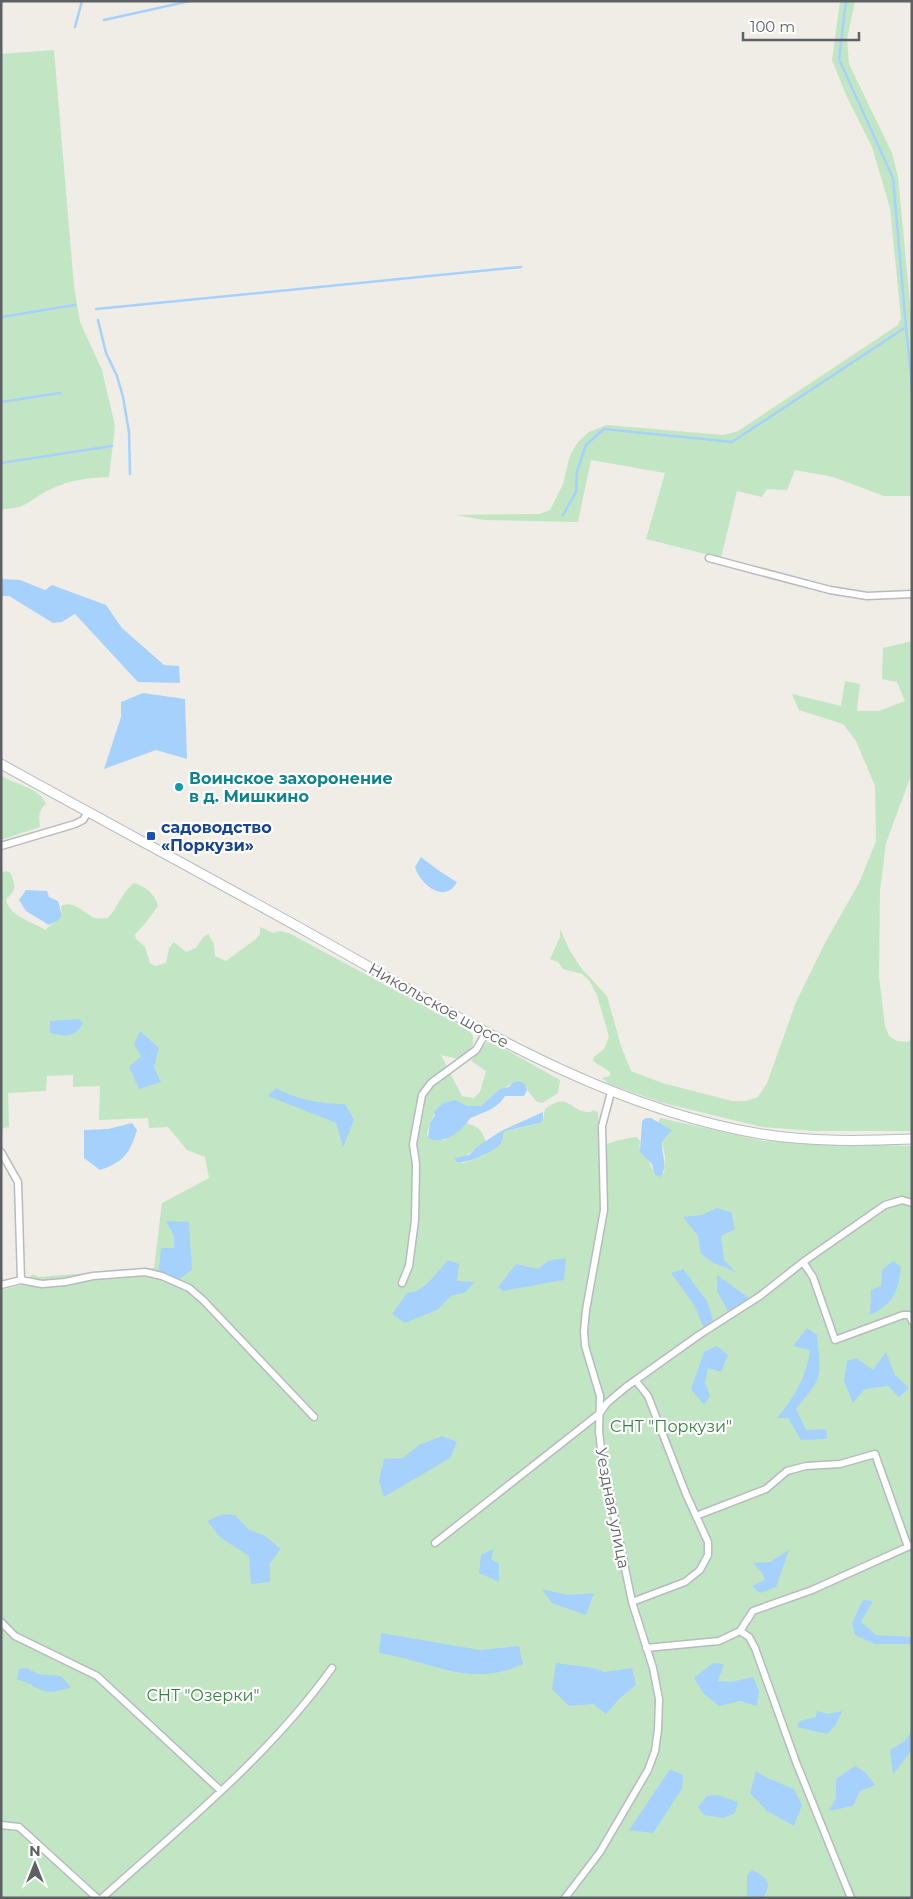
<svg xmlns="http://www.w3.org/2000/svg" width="913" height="1899" font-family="Montserrat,sans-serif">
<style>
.green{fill:#c2e6c4}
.water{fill:#a6d1fd}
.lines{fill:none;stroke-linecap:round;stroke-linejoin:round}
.stream{stroke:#a6d1fd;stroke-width:2.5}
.minor-casing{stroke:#b7babe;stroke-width:9}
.secondary-casing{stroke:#b8bbc0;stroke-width:11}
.minor{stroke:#fff;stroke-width:6}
.secondary{stroke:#fff;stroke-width:9}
.culture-dot{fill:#0f9aa8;stroke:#fff;stroke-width:2}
.transit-dot{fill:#1a4fb4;stroke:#fff;stroke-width:2}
.labels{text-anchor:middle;stroke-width:4.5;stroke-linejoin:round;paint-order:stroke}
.culture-label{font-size:16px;font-weight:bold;fill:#0d838f;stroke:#fff;text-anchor:start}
.transit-label{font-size:16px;font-weight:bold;fill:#164399;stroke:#fff;text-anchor:start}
.street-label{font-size:16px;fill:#5d6065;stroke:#fff}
.park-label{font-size:16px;fill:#36823f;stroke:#fff}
</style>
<rect width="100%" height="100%" fill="#efede5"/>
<path class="green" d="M840 1H855L847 39 849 64 892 153 898 177 912 324V496H884L833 477 795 470 787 490 767 489 762 497 737 491 721 558 646 539 665 473 591 460 578 522 484 520 456 515 539 514 550 510 563 484 570 455 578 442 589 432 599 428 607 425 723 435 738 431 898 325 901 318 890 208 872 147 846 95 832 60Z
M54 50 74 286 80 322 102 370 115 426 109 477C88 478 70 480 51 489 29 499 29 509 1 509V54Z
M912 641V773L886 843 880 891 879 976 885 1026 889 1036 897 1041 907 1042 912 1039V1131H815L762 1127 663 1103 609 1084 602 1078 610 1076V1072L593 1061 594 1057 604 1049 609 1037 597 995 589 980 582 974 563 969 558 962 550 959 560 937V929L570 951 582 969 607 996 621 1046 631 1071 662 1083 732 1101H746L758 1097 767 1083 796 1002 826 941 859 883 876 841 875 786 856 741 843 724 799 710 792 694 841 706 845 681 860 684 857 711H879L905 701 897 682 882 679 883 648Z
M1 775C16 786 38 786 46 804 38 810 39 818 40 827L1 840Z
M6 871 11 873C15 887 17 889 6 899 9 917 32 921 45 930L62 916 61 906C72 900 81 910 91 916 95 920 102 918 108 918 118 907 122 892 134 883 145 886 156 895 158 906L144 925 135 934 136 939 145 947 150 963 155 966 166 963 169 948 174 942 186 952 196 948 203 937 208 934 214 944 215 956 226 961 256 939 260 934V927L273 933 278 931 289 933 469 1030 473 1036V1045C460 1061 460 1060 441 1055L462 1096 474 1098 480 1092 486 1071 471 1061 487 1042 498 1045 560 1080 558 1093 542 1103 537 1102 527 1090V1087L513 1082 481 1106 470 1107 446 1103C434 1110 430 1121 427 1135L430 1139 445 1140 466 1123C479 1127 482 1130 486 1142L456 1162 464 1163 485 1155 505 1131 537 1124 543 1120 545 1109C570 1090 569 1113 591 1112L593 1110 598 1112 599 1146C612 1143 623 1138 637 1137L641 1142 639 1146C643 1155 651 1161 652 1169L664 1173 665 1157 662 1142 669 1134 663 1125 658 1123 660 1118 763 1141 912 1146V1898H1V1290L22 1285 33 1274 38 1277 154 1268 162 1203 209 1178 205 1157 187 1150 168 1127 149 1128 148 1118 99 1120 100 1086 73 1087V1075L47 1076 46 1091 8 1093 9 1127 1 1129V873Z"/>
<path class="water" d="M1 579 20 580 45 590 52 585 106 605 122 628 164 665 179 666 180 683 138 682 75 614 62 622 53 623 9 596H1Z
M143 693 185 699 187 759 156 750 104 769 121 717V702Z
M421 857C432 866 446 876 457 882 445 905 420 884 415 867Z
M26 890 47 891 49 897 58 901 62 916 57 921 49 925 26 911 19 900Z
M79 1019 83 1023C75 1039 65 1036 50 1033V1021Z
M140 1031 159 1048 154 1067 161 1082 139 1089 129 1067 141 1056 134 1044Z
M513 1082 519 1081 525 1084 527 1090 524 1096H505C497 1109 486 1111 473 1117 469 1118 468 1122 465 1125 456 1135 441 1145 428 1138L430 1123 435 1115 434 1112 443 1103 455 1100 467 1106H481L500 1089 509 1087Z
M276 1088C297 1100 321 1104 345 1104L354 1120 343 1147 336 1123 268 1096Z
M543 1112V1120L540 1123 505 1131C502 1135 503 1139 502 1142 497 1151 465 1165 456 1162L455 1158 469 1155 477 1147 501 1131Z
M646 1118H651L672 1130 662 1142C661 1154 669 1166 660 1177L655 1175 652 1164 640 1152 642 1121Z
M132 1123 137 1130C130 1153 124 1162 100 1170L84 1158V1130L108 1129Z
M717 1208 731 1212 735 1229 721 1236 724 1260 736 1272 712 1262 701 1254 698 1236 683 1217 702 1215Z
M166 1221 189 1222 192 1270 178 1280 159 1270 161 1248H174V1236Z
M566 1258 564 1280 503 1291 498 1287 516 1264 538 1269 548 1261Z
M448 1260 459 1264 457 1281 474 1282 466 1292 451 1296 437 1310 405 1323 392 1314 407 1293C424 1293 437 1272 448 1260Z
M893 1261 901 1267C898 1293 893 1304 870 1315L871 1290 881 1286 882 1270Z
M683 1269 707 1301 713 1320 704 1328 694 1305 671 1273Z
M717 1275 749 1298 728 1311 717 1291Z
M807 1328 817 1335C821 1378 824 1375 796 1409L806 1430 826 1429 827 1439 801 1440 788 1418H777C794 1398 807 1376 810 1350L793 1346Z
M717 1346 728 1355 721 1372 708 1368 705 1382 710 1396 704 1405 691 1389 704 1352Z
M886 1352 895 1375 909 1388 899 1397 888 1386 865 1389 853 1403 844 1381 847 1361 856 1358 873 1370Z
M442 1436 457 1442 450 1458 384 1497 379 1481 384 1459 403 1458 419 1445Z
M223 1514 235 1515 249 1530 264 1535 281 1549 270 1563V1582L251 1584 249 1556 221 1538 207 1521Z
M494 1549 491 1559 499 1564V1582L479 1573 481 1555Z
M789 1550 776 1587 760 1593 752 1586 765 1580 762 1573 753 1563 770 1562Z
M542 1589 567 1595 594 1593 586 1615 552 1603Z
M863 1600 873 1601 861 1622 876 1635 912 1637V1645L908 1644H875L855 1635 852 1623Z
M381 1633 480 1650 519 1646 523 1664C471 1689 431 1661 379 1653Z
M556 1663 594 1668 604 1672 632 1668 636 1685 619 1699 606 1714 593 1704 569 1706 552 1689Z
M713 1663 724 1664 718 1681 731 1682 753 1677 759 1691 757 1706 740 1701 719 1706 704 1694 694 1678Z
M27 1668 38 1674 61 1676 71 1687C40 1698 44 1688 17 1679L19 1669Z
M817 1711 828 1714 842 1711 835 1726 827 1734 797 1727 800 1721 816 1717Z
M912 1730V1750L893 1774 890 1750 905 1741Z
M855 1766 865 1772 875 1785 860 1791 853 1806 829 1811 836 1798V1779Z
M670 1769 683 1775 682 1789 653 1833 629 1830Z
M756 1771 767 1778 794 1789 802 1805 794 1826 767 1811 750 1793Z
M718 1795 738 1802 735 1813 724 1818 704 1815 698 1807 707 1796Z
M752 1870C767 1877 773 1884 763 1898L747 1896V1876Z"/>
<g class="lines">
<path class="stream" d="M104 20 190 1
M75 27 82 1
M96 309 521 267
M1 317 75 305
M98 320 106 353 117 376 123 397 129 432 130 474
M906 327 912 388
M1 402 60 393
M1 463 112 446
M563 515 576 492 577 471 586 445 604 429 732 442 906 327 893 178 839 59 846 1"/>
<g class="minor-casing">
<path id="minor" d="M709 558 830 590 867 596 912 594
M1 846 75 824 83 820 88 812
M1 1152 18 1182 21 1280
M803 1262 813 1277 835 1340 903 1315H909L912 1321
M402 1283 409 1266 415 1220 416 1164 413 1144 422 1095 431 1083 476 1050 487 1031
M1 1285 21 1280 42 1284 65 1282 93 1276 145 1272 162 1276 189 1288 203 1300 314 1417
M696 1516 766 1489 787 1471 806 1466 840 1464 875 1454 908 1547
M435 1543 600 1413 607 1403 626 1387 699 1335 760 1296 803 1262 885 1205 902 1200 912 1203
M632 1602 685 1582 700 1570 708 1555V1542L686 1494 648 1396 636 1381
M1 1622 15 1636 97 1676 220 1790
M740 1631 749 1637 755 1648 796 1762 851 1898
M646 1648 719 1641 740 1631 753 1611 812 1590 912 1545
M1 1825 19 1827 97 1898
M102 1898C182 1826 269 1756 332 1668
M565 1898 600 1852 648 1770 655 1751 658 1730 659 1699 653 1668 632 1602 602 1456 599 1432 600 1396 585 1346 584 1331 586 1310 604 1210 602 1126 611 1092"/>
</g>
<g class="secondary-casing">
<path id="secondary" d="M1 764C107 823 213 879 318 938 459 1017 600 1107 761 1134 811 1142 862 1141 912 1139"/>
</g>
<use href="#minor" class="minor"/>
<use href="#secondary" class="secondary"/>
</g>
<circle class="culture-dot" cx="179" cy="787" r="5"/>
<rect class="transit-dot" x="146" y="831" width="10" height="10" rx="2.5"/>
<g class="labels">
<g class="culture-label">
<text x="189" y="784">Воинское захоронение<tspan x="189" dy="18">в д. Мишкино</tspan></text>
</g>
<g class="transit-label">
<text x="161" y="833">садоводство<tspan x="161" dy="18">«Поркузи»</tspan></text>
</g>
<g class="street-label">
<text transform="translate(439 1005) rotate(29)" y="6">Никольское шоссе</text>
<text transform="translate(613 1508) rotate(79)" y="6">Уездная улица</text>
</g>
<g class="park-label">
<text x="671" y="1432">СНТ "Поркузи"</text>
<text x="203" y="1701">СНТ "Озерки"</text>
</g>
</g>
<rect width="913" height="1899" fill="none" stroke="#5d6065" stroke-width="5"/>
<g transform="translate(35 1864)" stroke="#ffffff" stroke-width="4" paint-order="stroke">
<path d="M0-4L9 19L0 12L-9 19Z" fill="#5d6065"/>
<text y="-8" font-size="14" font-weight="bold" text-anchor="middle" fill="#5d6065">N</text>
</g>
<path d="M743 32v8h116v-8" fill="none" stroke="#5d6065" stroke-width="2.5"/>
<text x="750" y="32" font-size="15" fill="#5d6065" stroke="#ffffff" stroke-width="4" paint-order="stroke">100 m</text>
</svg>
